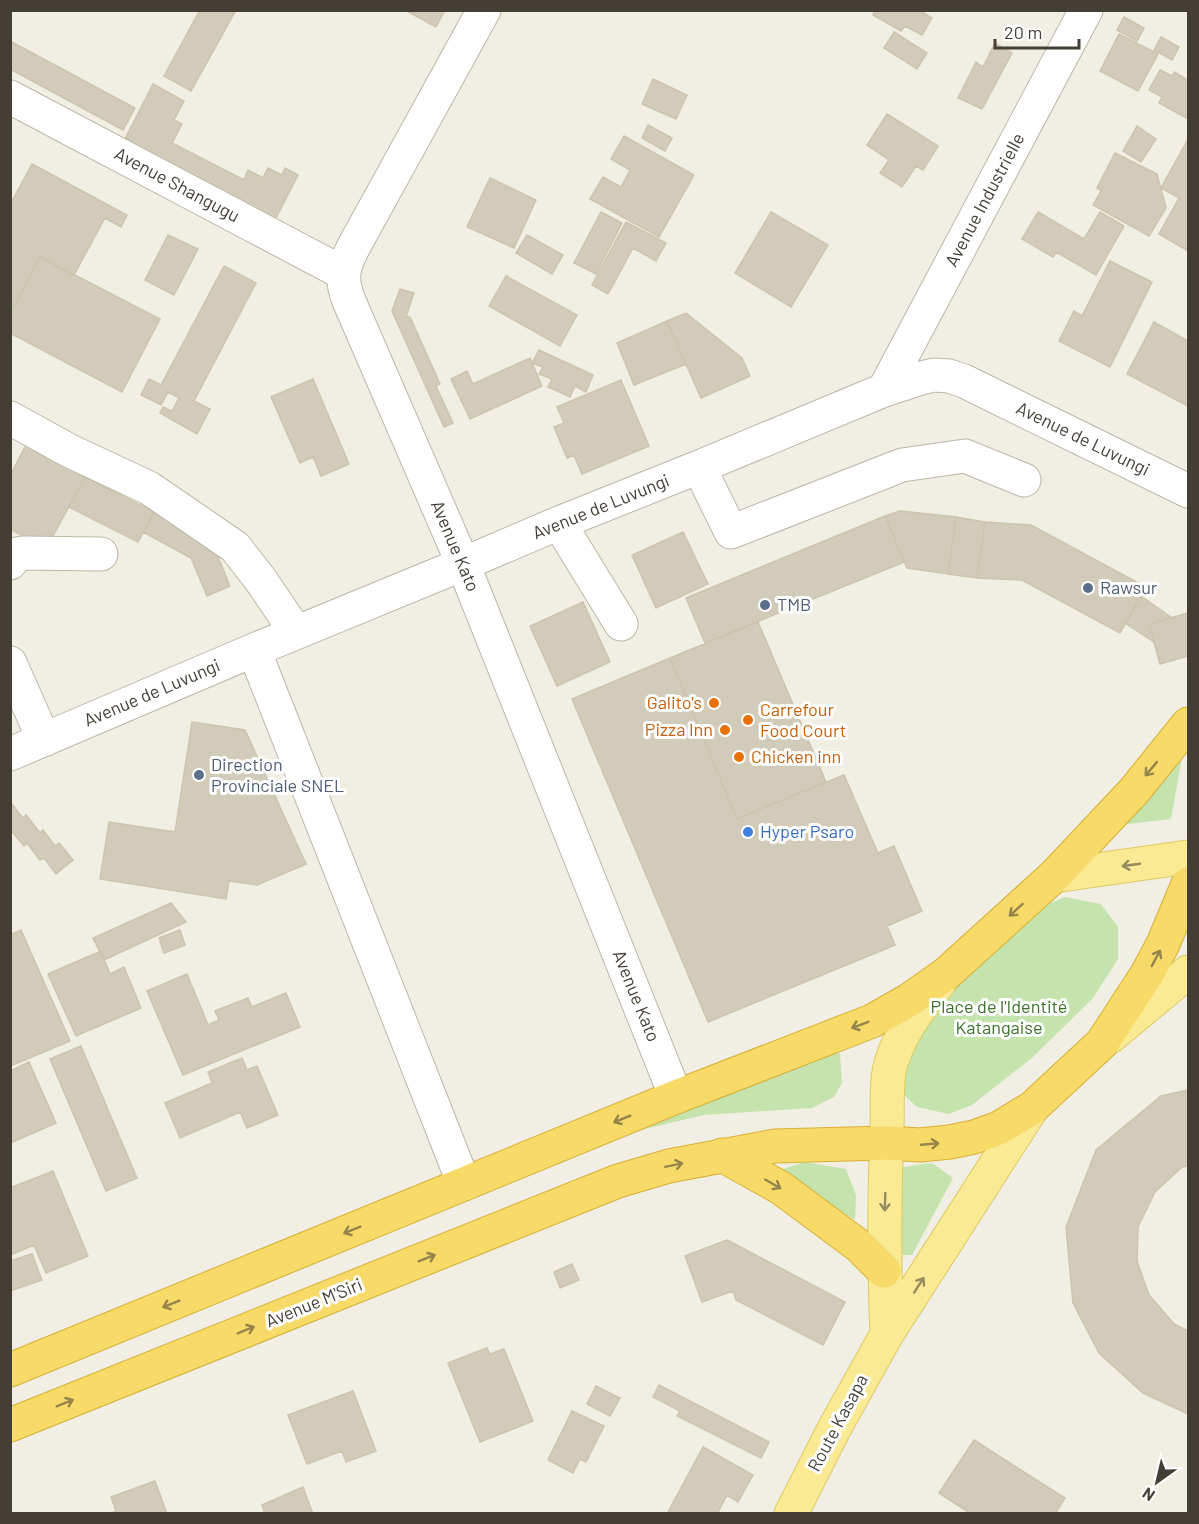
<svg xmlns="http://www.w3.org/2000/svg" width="1199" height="1524" font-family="Barlow,sans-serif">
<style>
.green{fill:#c5e4ad}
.building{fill:#d2cbb9;stroke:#ccc4ad;stroke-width:1.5}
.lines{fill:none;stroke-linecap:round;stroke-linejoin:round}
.minor-casing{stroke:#bcb7a7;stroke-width:35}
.major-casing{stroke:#dec964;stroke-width:35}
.highway-casing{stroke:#d6b038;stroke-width:35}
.minor{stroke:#fff;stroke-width:33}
.major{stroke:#faea94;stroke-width:33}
.highway{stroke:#f8da68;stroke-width:33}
.oneway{stroke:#94854b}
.oneway2{stroke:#958c5f}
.service-dot{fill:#5c6f8a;stroke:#fff;stroke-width:2}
.food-dot{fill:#e8710a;stroke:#fff;stroke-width:2}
.shop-dot{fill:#3f7fe0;stroke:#fff;stroke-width:2}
.labels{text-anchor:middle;stroke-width:6;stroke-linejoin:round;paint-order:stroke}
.street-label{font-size:18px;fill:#433f34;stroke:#fff}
.service-label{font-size:18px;fill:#4e5e75;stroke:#fff;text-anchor:start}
.food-label{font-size:18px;fill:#c56008;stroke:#fff;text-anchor:end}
.shop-label{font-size:18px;fill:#366cbe;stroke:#fff;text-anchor:start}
.park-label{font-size:18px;fill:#3c712a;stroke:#fff}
</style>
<rect width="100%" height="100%" fill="#f1efe3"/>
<path class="green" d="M1184 746 1171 819 1119 825Z
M1065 897 1101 904 1118 927V959L1093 998 1033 1057 972 1105 949 1114 917 1107 905 1096 898 1078 909 1032 1034 910Z
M829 1049 840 1054 842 1083 834 1097 812 1108 704 1115 619 1135Z
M805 1162 846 1169 856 1195 855 1220 777 1171Z
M932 1163 953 1178 912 1255H899L893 1180 903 1167Z"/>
<path class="building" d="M200 10H236L191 91 164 76Z
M405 10H445L436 27Z
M875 10H919L932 18 922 35 905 26 901 31 873 15Z
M1124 17 1144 28 1137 41 1117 30Z
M894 32 927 53 917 69 884 48Z
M1119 34 1158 54 1138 91 1100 71Z
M1161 37 1179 47 1172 60 1154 50Z
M10 41 135 108 123 130 10 69Z
M995 43 1012 53 982 109 958 98 976 62 983 67Z
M1160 70 1172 76 1174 72 1188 80V119L1159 103 1162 97 1149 90Z
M653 79 687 95 676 119 642 104Z
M153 84 184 101 174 120 182 124 172 143 244 180 248 170 263 178 268 168 282 175 285 168 298 175 274 222 123 143Z
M887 114 938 146 923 170 916 166 902 187 880 173 889 160 867 145Z
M648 125 672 138 665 151 642 138Z
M1137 126 1156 139 1141 162 1123 151Z
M624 136 694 175 659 237 590 199 603 177 621 187 630 170 611 159Z
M1188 139V251L1159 234 1179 198 1161 188Z
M1115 153 1157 174 1166 208 1149 236 1093 205 1101 191 1097 188Z
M32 164 127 215 121 227 105 218 74 275 40 257 10 314V205Z
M490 178 536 200 514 248 467 227Z
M601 212 622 223 596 274 574 263Z
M771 212 828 245 791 307 735 273Z
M1038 212 1084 239 1100 212 1124 226 1096 275 1056 252 1053 257 1022 239Z
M626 222 666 243 656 261 633 248 608 294 592 285Z
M168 235 198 249 174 295 145 280Z
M527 235 563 255 552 274 516 253Z
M40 257 160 319 122 392 10 333V314Z
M1110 261 1152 282 1110 367 1059 341 1074 311 1082 316Z
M224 266 256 283 194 401 210 409 197 434 160 413 163 407 172 411 179 398 168 392 161 405 141 395 149 379 161 385Z
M506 276 577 315 560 346 489 306Z
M400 289 414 293 406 317H410L440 384 436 386 453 423 444 427 392 311Z
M686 313 742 358 750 376 701 398 667 321Z
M667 321 686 364 634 385 617 343Z
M1154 322 1188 341V406L1127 374Z
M539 350 593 375 586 392 575 386 570 397 548 387 552 379 539 374 543 367 532 363Z
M530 358 542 386 470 419 451 379 467 371 473 384Z
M313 379 349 464 321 476 313 457 300 463 271 397Z
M621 380 649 446 582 474 574 455 567 458 554 427 564 423 557 407Z
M26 445 85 477 46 549 10 529V476Z
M85 477 154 512 138 542 69 507Z
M900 511 956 517 948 574 907 568 885 516Z
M154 512 212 542 230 586 207 596 191 558 143 532Z
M885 516 904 562 705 643 686 598Z
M956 517 985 522 977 578 948 574Z
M985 522 1031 525 1146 587 1120 633 1022 580 977 578Z
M683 532 708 584 656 608 632 555Z
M1141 596 1172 618 1149 624 1154 642 1125 623Z
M583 602 610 662 557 686 530 626Z
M1188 613V656L1160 664 1149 624Z
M758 622 826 782 737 819 670 658Z
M670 658 737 819 844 775 878 853 894 846 922 911 887 926 895 945 708 1022 572 699Z
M192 722 245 730 306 864 257 885 229 881 226 899 100 879 109 822 175 832Z
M11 803 23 818 26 815 40 833 43 830 55 846 59 843 73 860 56 874 44 858 40 860 27 843 24 846 10 829Z
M171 903 186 922 104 960 93 938Z
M21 930 70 1041 10 1066V935Z
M180 930 185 945 164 953 159 938Z
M101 951 110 974 124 967 141 1008 76 1036 48 974Z
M187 974 208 1025 219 1020 215 1011 248 998 252 1007 286 993 300 1027 183 1075 147 991Z
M81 1046 137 1178 106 1191 50 1059Z
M242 1058 247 1070 257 1066 278 1115 247 1128 240 1112 180 1138 165 1103 212 1083 208 1072Z
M29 1062 56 1123 10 1143V1071Z
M1188 1090V1165L1181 1168 1155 1192 1138 1227 1137 1261 1149 1295 1174 1324 1188 1331V1414L1143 1393 1099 1353 1073 1303 1066 1227 1096 1150 1161 1096Z
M53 1171 88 1256 46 1273 34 1245 10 1255V1188Z
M727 1240 845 1302 823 1345 736 1300 733 1291 702 1302 685 1256Z
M32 1254 42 1280 10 1291V1261Z
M572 1264 579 1280 560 1288 554 1272Z
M487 1348 490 1354 504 1349 533 1421 480 1442 448 1363Z
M659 1385 769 1442 761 1458 677 1416 680 1411 653 1397Z
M596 1386 620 1398 610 1416 587 1404Z
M353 1391 376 1451 346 1462 342 1451 307 1464 288 1415Z
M572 1411 604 1426 586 1462 580 1459 573 1473 548 1460Z
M974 1440 1065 1498 1055 1514H971L939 1493Z
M703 1447 753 1475 738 1502 727 1495 717 1514H667Z
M155 1481 167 1514H110L116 1511 111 1497Z
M303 1487 313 1514H265L262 1505Z"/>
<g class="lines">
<g class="minor-casing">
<path id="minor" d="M484 10 354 246C343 267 340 278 349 301L463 564 676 1097
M10 97 343 273
M884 390 1086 10
M10 418 70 451 149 488 235 547 260 579 296 632
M699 467 731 532 902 465 965 456 1024 480
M559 523 621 624
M10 563 17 554 23 553 101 554
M254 650 464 1184
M10 663 44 740
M10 754 254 650 463 564 559 523 699 467 884 390 921 378 934 375 949 376 964 381 1188 491"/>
</g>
<g class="major-casing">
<path id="major" d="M1054 876 1188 857
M1111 1036 1188 972
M887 1334C884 1265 884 1197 887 1128 888 1108 885 1080 892 1060 902 1030 920 1007 939 983
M791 1514 834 1429 887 1334 1032 1108"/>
</g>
<g class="highway-casing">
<path id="highway" d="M722 1155 781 1188 859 1246 884 1271
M10 1370 676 1097 872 1021 909 1000 946 974 1054 876 1134 791 1188 724
M10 1425 618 1181 669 1166 775 1146 886 1143 920 1145 950 1142 974 1137 999 1128 1032 1108 1102 1043 1147 974 1163 944 1188 884"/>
</g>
<use href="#minor" class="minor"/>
<use href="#major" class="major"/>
<use href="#highway" class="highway"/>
</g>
<defs><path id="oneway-shaft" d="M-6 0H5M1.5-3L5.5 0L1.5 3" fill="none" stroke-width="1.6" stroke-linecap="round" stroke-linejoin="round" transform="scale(1.5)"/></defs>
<g class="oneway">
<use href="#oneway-shaft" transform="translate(1151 769) rotate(130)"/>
<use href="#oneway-shaft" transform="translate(1016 910) rotate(138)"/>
<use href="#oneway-shaft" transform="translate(1156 958) rotate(-62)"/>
<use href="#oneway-shaft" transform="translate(860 1025) rotate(159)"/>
<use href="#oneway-shaft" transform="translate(622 1119) rotate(158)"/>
<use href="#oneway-shaft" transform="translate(930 1144) rotate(-5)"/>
<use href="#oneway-shaft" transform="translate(674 1165) rotate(-12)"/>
<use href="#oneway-shaft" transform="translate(773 1184) rotate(30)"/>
<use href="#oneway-shaft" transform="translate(352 1230) rotate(158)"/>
<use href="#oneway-shaft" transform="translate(427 1258) rotate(-22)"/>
<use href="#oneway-shaft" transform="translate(171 1304) rotate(158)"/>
<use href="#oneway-shaft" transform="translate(246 1330) rotate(-22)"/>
<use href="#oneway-shaft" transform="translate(65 1403) rotate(-22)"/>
</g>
<g class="oneway2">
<use href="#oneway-shaft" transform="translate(1131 865) rotate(172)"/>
<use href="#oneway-shaft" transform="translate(885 1202) rotate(92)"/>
<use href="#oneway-shaft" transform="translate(919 1285) rotate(-57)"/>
</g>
<g class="service-dot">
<circle cx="1088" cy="588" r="6"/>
<circle cx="765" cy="605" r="6"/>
<circle cx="199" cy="775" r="6"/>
</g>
<g class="food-dot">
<circle cx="714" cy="703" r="6"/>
<circle cx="748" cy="720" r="6"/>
<circle cx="725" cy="730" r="6"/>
<circle cx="739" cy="757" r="6"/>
</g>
<circle class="shop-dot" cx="748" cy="832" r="6"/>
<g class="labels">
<g class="street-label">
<text transform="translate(177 185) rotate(28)" y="6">Avenue Shangugu</text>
<text transform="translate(985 200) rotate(-62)" y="6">Avenue Industrielle</text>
<text transform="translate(1083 439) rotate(26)" y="6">Avenue de Luvungi</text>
<text transform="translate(601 507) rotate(-22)" y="6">Avenue de Luvungi</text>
<text transform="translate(455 546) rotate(67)" y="6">Avenue Kato</text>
<text transform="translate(152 693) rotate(-23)" y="6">Avenue de Luvungi</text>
<text transform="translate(636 996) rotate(68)" y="6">Avenue Kato</text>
<text transform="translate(314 1303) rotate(-22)" y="6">Avenue M'Siri</text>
<text transform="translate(838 1423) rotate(-62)" y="6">Route Kasapa</text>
</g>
<g class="service-label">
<text x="1100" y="594">Rawsur</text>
<text x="777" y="611">TMB</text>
<text x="211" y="771">Direction<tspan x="211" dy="21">Provinciale SNEL</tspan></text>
</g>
<g class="food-label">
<text x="702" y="709">Galito's</text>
<text x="760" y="716" text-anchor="start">Carrefour<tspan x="760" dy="21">Food Court</tspan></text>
<text x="713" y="736">Pizza Inn</text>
<text x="751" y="763" text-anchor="start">Chicken inn</text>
</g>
<g class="shop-label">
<text x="760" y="838">Hyper Psaro</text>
</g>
<g class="park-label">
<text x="999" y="1013">Place de l'Identité<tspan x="999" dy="21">Katangaise</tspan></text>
</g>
</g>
<rect width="1199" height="1524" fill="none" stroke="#433f34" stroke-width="24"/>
<g transform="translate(1157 1482) rotate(214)" stroke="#ffffff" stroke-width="4.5" paint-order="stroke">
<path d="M0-4.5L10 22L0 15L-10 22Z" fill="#433f34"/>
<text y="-9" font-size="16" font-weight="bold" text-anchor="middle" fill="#433f34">N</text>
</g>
<path d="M995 39v9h84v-9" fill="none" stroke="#433f34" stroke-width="3"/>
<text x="1004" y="39" font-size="18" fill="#433f34" stroke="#ffffff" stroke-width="4.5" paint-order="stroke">20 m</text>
</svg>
